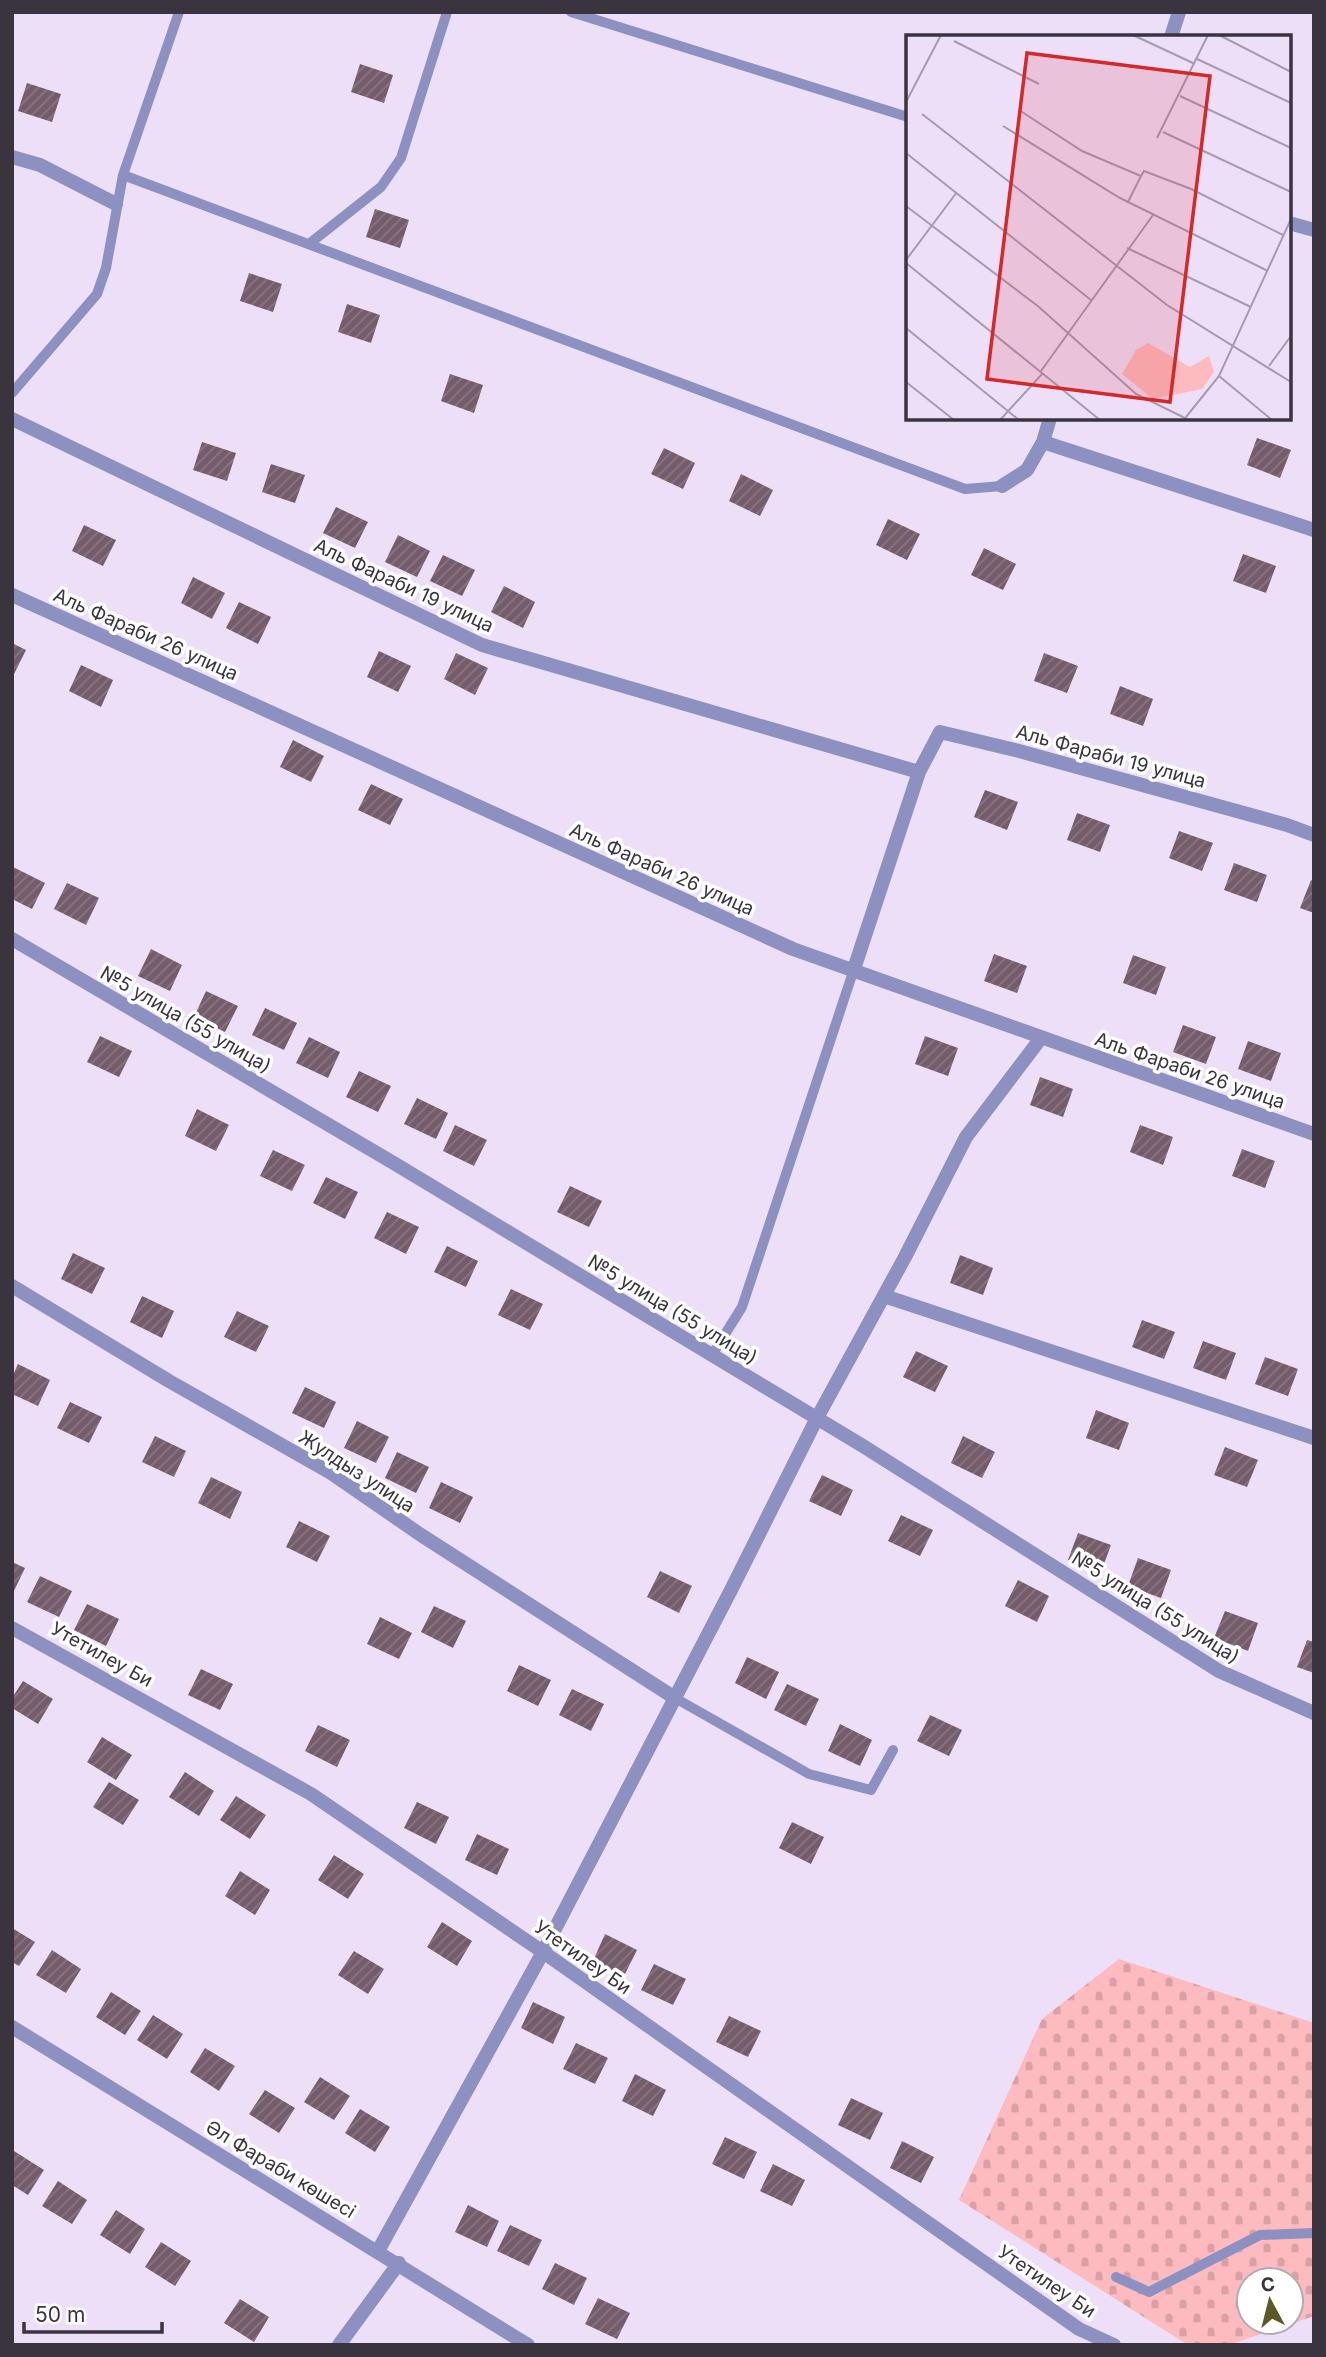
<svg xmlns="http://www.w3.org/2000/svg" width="1326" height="2357" font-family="Inter,sans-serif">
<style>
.cemetery{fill:url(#cemetery-stones);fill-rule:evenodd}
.building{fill:url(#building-hatch)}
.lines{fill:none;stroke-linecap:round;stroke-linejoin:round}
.service{stroke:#8d91c2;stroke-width:10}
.minor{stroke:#8d91c2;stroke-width:14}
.tertiary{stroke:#8d91c2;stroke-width:14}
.labels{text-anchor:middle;stroke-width:7;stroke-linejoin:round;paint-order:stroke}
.street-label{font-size:19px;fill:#3a343e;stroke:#fff}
.inset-road{fill:none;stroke:#a69bae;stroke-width:2}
.view{fill:#d62828;fill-opacity:0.15;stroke:#d62828;stroke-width:3.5}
.inset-edge{fill:none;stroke:#3a343e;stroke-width:3.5}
</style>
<defs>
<pattern id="cemetery-stones" width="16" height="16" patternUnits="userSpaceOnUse" patternTransform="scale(1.75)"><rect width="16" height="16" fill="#fdbabf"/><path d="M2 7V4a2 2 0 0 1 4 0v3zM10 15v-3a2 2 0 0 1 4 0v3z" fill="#daa0a5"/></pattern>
<pattern id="building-hatch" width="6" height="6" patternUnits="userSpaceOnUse" patternTransform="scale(1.75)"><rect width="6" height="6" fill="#755c6a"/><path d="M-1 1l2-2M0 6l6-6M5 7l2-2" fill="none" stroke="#897681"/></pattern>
</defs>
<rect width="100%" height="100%" fill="#eedff9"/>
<path class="cemetery" d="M1119 1959 1314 2023V2316L1229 2345H1188L959 2200 1042 2019ZM1249 2280H1291V2322H1249Z"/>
<path class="building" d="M360 64 393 75 384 103 351 92Z
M27 83 61 94 52 122 18 111Z
M375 209 409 220 400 248 366 237Z
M249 273 282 284 273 312 240 301Z
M347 304 380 315 371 343 338 332Z
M450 374 483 385 474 413 441 401Z
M1257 438 1291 450 1280 478 1247 465Z
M202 442 236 453 227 481 193 470Z
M664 448 695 463 683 489 651 474Z
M271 464 305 475 295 503 262 492Z
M741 474 773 490 760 516 729 501Z
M336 507 368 522 355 548 323 533Z
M888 519 920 534 907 560 876 545Z
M84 525 116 540 103 566 72 551Z
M398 535 430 551 417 577 385 562Z
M984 548 1016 564 1003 590 971 575Z
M1243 554 1276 566 1266 593 1233 581Z
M443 555 475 570 462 596 430 581Z
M193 577 225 593 212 619 181 603Z
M504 586 535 602 523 628 491 612Z
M239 602 271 617 258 644 226 628Z
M12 643 26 650 12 678Z
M379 651 411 666 398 692 367 677Z
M456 653 488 668 475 695 444 679Z
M1044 653 1078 666 1067 693 1034 681Z
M81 665 113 680 101 707 69 691Z
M1120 686 1153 699 1143 726 1110 714Z
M293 740 324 756 311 782 280 767Z
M371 784 403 799 390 825 358 810Z
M985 790 1018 802 1007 830 974 817Z
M1077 813 1110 825 1100 852 1067 840Z
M1179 831 1213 843 1202 871 1169 858Z
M1234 863 1267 875 1257 902 1224 890Z
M13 867 45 883 32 909 12 899Z
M1311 880 1314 882V913L1300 908Z
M67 883 99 898 86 925 54 909Z
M151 949 182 965 170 991 138 976Z
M994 954 1027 966 1017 993 984 981Z
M1133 955 1166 967 1156 995 1123 983Z
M206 991 238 1006 225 1032 194 1017Z
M265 1008 297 1023 284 1050 252 1035Z
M1183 1025 1216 1037 1206 1064 1173 1052Z
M100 1036 132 1051 119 1077 87 1062Z
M925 1036 958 1048 948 1076 915 1064Z
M309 1037 340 1052 328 1078 296 1063Z
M1248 1041 1281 1053 1271 1081 1238 1069Z
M359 1071 391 1086 378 1112 346 1097Z
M1040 1077 1073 1089 1063 1117 1030 1105Z
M417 1098 448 1113 436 1139 404 1124Z
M197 1109 229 1125 216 1151 185 1136Z
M455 1125 487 1140 474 1166 443 1151Z
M1140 1125 1173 1137 1163 1165 1130 1152Z
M1242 1149 1275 1161 1265 1188 1232 1176Z
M273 1150 305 1165 292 1191 260 1176Z
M326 1177 358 1192 345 1219 313 1203Z
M570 1186 602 1201 589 1227 557 1212Z
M387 1212 419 1227 406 1254 374 1238Z
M447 1246 478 1261 466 1287 434 1272Z
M73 1253 105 1268 92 1294 61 1279Z
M960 1255 993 1268 983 1295 950 1283Z
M511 1289 543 1304 530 1330 498 1315Z
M142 1296 174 1311 162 1338 130 1322Z
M237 1311 269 1326 256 1352 224 1337Z
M1142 1320 1175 1332 1164 1359 1132 1347Z
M1203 1341 1236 1353 1226 1380 1193 1368Z
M916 1351 948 1366 935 1392 903 1377Z
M1265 1357 1298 1369 1288 1396 1255 1384Z
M18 1364 50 1380 38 1406 12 1394V1377Z
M305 1387 336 1402 324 1428 292 1413Z
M70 1402 102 1417 89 1443 57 1428Z
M1096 1410 1129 1423 1119 1450 1086 1438Z
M357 1421 389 1437 376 1463 344 1448Z
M155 1436 186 1451 174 1477 142 1462Z
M963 1436 995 1452 982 1478 951 1463Z
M1225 1447 1258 1460 1247 1487 1214 1475Z
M397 1452 429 1467 416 1493 385 1478Z
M822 1475 853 1490 841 1516 809 1501Z
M211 1477 242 1492 230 1519 198 1503Z
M441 1482 473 1497 460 1523 429 1508Z
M901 1515 933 1530 920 1556 888 1541Z
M299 1521 330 1536 317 1562 286 1547Z
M1078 1533 1111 1545 1101 1572 1068 1560Z
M1138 1558 1171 1570 1161 1598 1128 1586Z
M12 1562 25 1568 12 1595Z
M660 1571 692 1586 679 1613 647 1597Z
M40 1576 72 1591 59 1617 27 1602Z
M1018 1580 1049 1596 1037 1622 1005 1606Z
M87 1604 119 1619 106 1646 74 1630Z
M434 1606 466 1621 453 1648 421 1632Z
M1225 1611 1258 1623 1248 1651 1214 1638Z
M380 1617 412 1633 399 1659 367 1644Z
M1307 1640 1314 1642V1673L1297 1667Z
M747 1657 779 1672 766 1699 735 1683Z
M519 1665 551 1680 538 1706 507 1691Z
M201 1669 233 1684 220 1710 188 1695Z
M23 1681 53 1699 38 1724 12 1708V1698Z
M787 1684 819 1699 806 1726 774 1710Z
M572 1689 604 1704 591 1731 559 1715Z
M930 1715 962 1730 949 1756 917 1741Z
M840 1724 872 1740 860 1766 828 1751Z
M318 1725 350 1740 337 1767 305 1751Z
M102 1737 132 1755 116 1780 87 1762Z
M185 1772 214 1791 199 1816 169 1797Z
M109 1782 139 1800 123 1825 93 1807Z
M236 1796 266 1815 250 1839 220 1820Z
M417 1802 449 1817 436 1844 404 1828Z
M792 1822 824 1837 811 1864 779 1848Z
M477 1834 509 1849 497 1875 465 1860Z
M334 1855 364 1874 348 1899 318 1880Z
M240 1871 270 1890 255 1915 225 1896Z
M442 1922 472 1941 457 1966 427 1947Z
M12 1928 35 1942 19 1966 12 1962Z
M605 1934 637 1950 624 1976 593 1961Z
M52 1950 81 1969 66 1993 36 1975Z
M354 1951 384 1969 368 1994 338 1975Z
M654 1964 686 1979 673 2005 641 1990Z
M111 1992 141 2011 125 2035 96 2017Z
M533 2002 565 2017 553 2044 521 2028Z
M153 2015 183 2034 167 2059 137 2040Z
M729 2016 761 2031 748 2057 716 2042Z
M576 2043 608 2058 595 2084 563 2069Z
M205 2048 235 2066 219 2091 190 2072Z
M635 2074 666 2090 653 2116 622 2101Z
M320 2077 350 2096 334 2120 304 2102Z
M265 2090 295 2108 279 2133 249 2114Z
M851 2098 883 2113 870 2140 838 2125Z
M360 2109 390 2127 375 2152 345 2133Z
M725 2137 757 2152 744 2179 712 2164Z
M902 2141 934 2157 921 2183 890 2168Z
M14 2151 44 2170 28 2195 12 2185Z
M773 2164 805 2180 792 2206 760 2191Z
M58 2181 87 2200 72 2224 42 2206Z
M468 2205 499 2221 487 2247 455 2232Z
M116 2210 145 2229 130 2254 100 2235Z
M510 2225 542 2240 529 2266 497 2251Z
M161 2242 191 2261 175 2286 145 2267Z
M555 2263 587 2278 574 2305 542 2289Z
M598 2298 630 2313 617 2339 585 2324Z
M240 2299 269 2317 254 2342 224 2323Z"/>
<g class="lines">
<path class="service" d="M571 12 908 117
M123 175 965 489 1002 486
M309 244 381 187 401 158 447 12
M12 393 97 294 106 268 123 175 179 12
M712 1355 742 1307 853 972
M675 1698 809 1774 871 1790 893 1750
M1116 2277 1149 2292 1260 2235 1314 2233"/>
<path class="minor" d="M1171 37 1179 12
M12 157 40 165 116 204
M1289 223 1314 230
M12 419 482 645 919 772 853 972
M1043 442 1314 530
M1002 486 1027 470 1043 442 1050 418
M12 595 793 949 1314 1134
M919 772 940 732 1019 751 1287 825 1314 835
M12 939 392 1162 863 1446 1219 1671 1314 1713
M12 1286 169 1381 331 1473 421 1535 675 1698
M884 1296 1314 1438
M12 1628 311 1794 543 1952 1079 2329 1114 2345
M378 2251 543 1952 731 1590 817 1418 905 1257 966 1137 1041 1038
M339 2345 399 2263"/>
<path class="tertiary" d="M12 2027 528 2345"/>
</g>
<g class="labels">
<g class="street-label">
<text transform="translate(404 585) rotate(25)" y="7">Аль Фараби 19 улица</text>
<text transform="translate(146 634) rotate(24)" y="7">Аль Фараби 26 улица</text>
<text transform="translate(1111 756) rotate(15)" y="7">Аль Фараби 19 улица</text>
<text transform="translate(662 869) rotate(24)" y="7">Аль Фараби 26 улица</text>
<text transform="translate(186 1019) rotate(30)" y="7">№5 улица (55 улица)</text>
<text transform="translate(1190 1070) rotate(19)" y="7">Аль Фараби 26 улица</text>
<text transform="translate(673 1309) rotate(31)" y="7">№5 улица (55 улица)</text>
<text transform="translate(357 1471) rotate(33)" y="7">Жулдыз улица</text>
<text transform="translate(1156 1607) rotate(32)" y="7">№5 улица (55 улица)</text>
<text transform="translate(102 1654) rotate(29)" y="7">Утетилеу Би</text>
<text transform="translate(583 1957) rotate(35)" y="7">Утетилеу Би</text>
<text transform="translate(281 2169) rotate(31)" y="7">Әл Фараби көшесі</text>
<text transform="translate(1047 2281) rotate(34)" y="7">Утетилеу Би</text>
</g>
</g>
<g transform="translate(906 35)">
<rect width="385" height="385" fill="#eedff9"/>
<path d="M242 308 284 332 303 321 308 337 296 354 247 364 216 339 230 315Z" fill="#fdbabf"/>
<path class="inset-road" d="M227 0 289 29M313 0 385 37M48 6 133 49M291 24 385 68M274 61 385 113M0 67 35 0M113 75 176 116 235 141 222 167M16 79 261 270 385 347M97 91 214 163 362 236M257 97 385 157M251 103 302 0M0 118 185 265M235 141 238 136 285 154 377 200M0 171 133 272 230 359 283 385M221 213 345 272M0 225 51 157M0 228 194 385M0 293 113 385M363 331 385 301M135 336 247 180M313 341 366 385M0 347 48 385M280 382 313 341 385 184M94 385 137 338"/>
<path class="view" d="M121 18 304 41 264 367 81 344Z"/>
<rect width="385" height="385" class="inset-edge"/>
</g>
<rect width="1326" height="2357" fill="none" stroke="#3a343e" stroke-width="28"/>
<g transform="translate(1270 2301) rotate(353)"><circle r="33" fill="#ffffff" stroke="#b0aeb2" stroke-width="2"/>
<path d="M0-5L12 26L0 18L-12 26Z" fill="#5b5a27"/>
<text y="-10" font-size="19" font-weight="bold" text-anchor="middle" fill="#3a343e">С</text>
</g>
<path d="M24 2322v10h138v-10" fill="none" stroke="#3a343e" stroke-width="3.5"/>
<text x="35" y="2322" font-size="21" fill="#3a343e" stroke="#ffffff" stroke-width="5" paint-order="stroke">50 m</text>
</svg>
